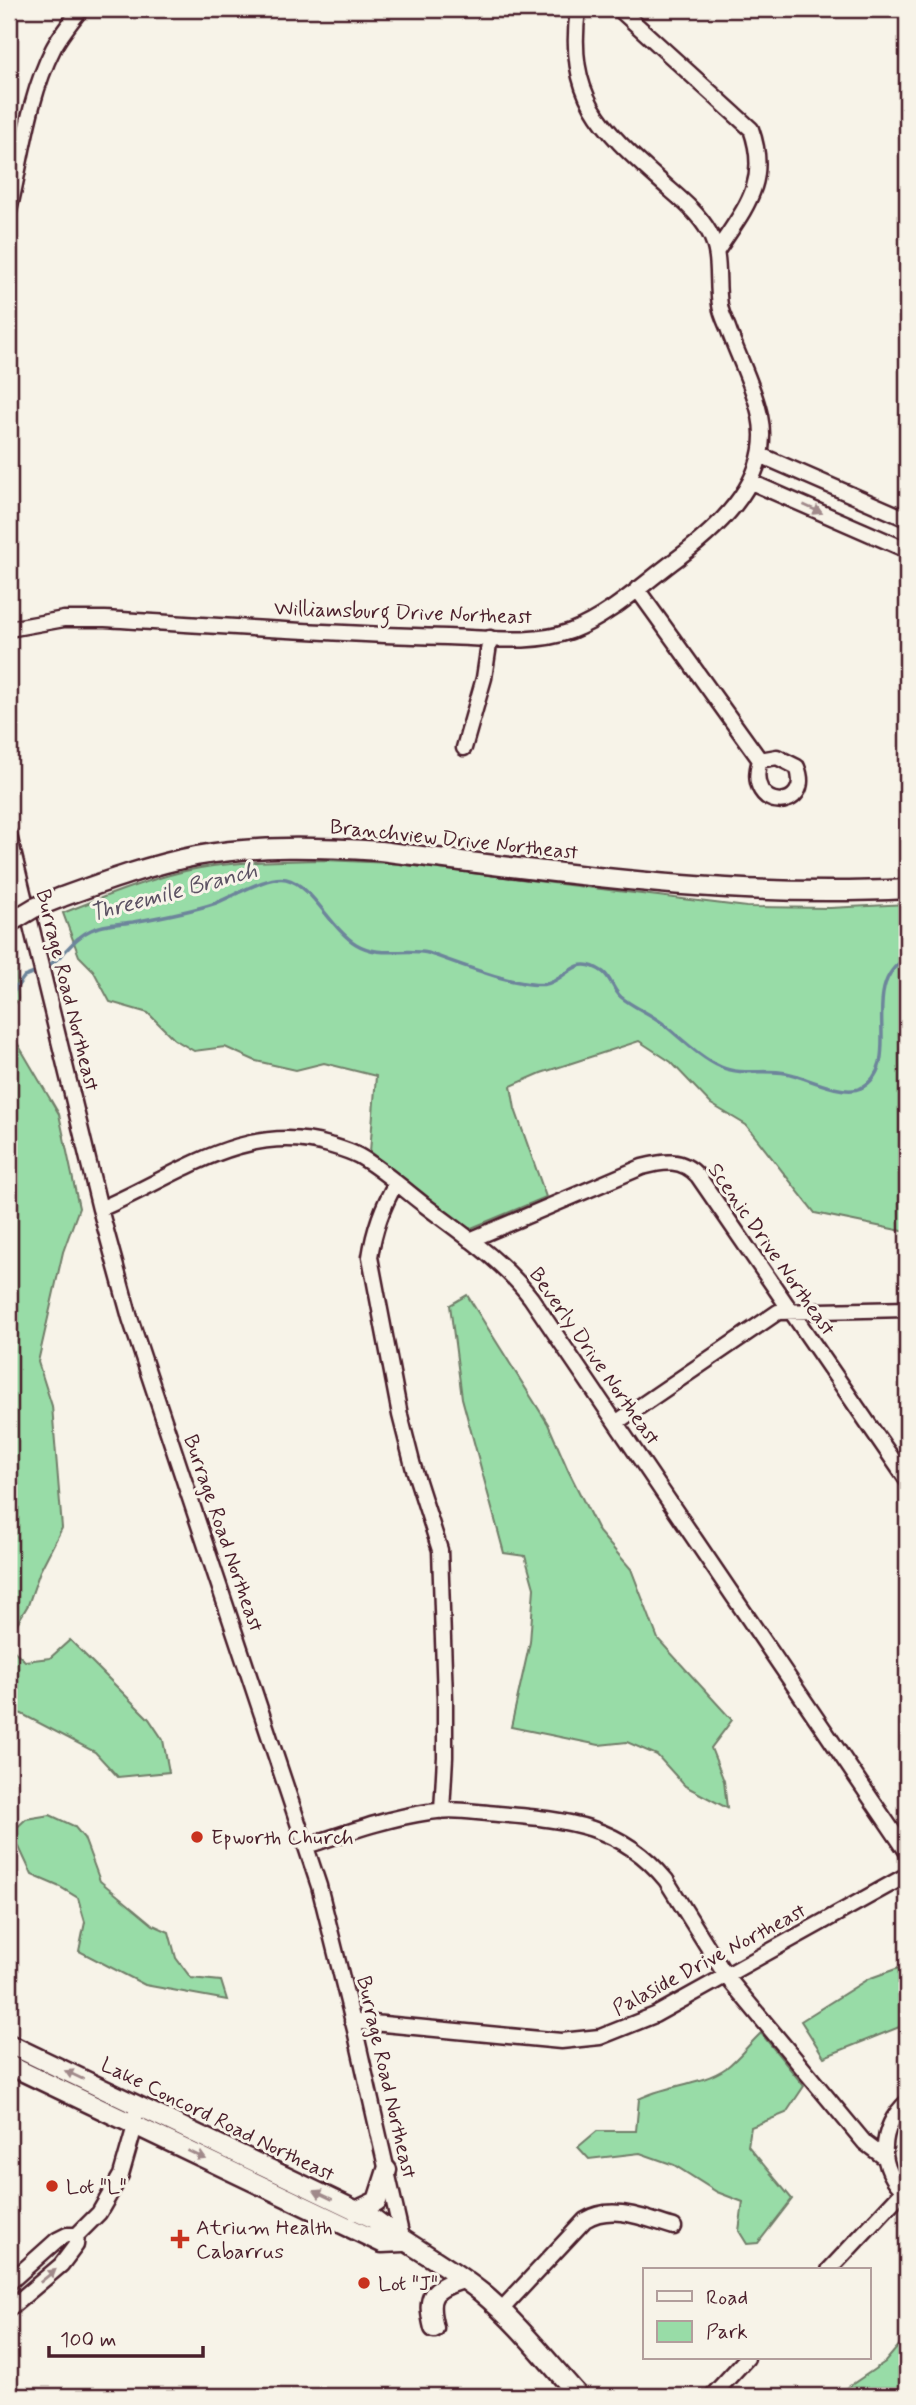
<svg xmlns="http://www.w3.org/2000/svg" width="916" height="2405" font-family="Mynerve,sans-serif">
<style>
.green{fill:#98dca7;stroke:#717e69;stroke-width:2}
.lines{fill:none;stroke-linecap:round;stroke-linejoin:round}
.stream{stroke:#6d859b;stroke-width:3.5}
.minor-casing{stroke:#4a1f2b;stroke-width:19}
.major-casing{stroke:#4a1f2b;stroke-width:23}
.minor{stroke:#f7f3e8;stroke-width:14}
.major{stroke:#f7f3e8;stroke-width:18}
.major-bridge-casing{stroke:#4a1f2b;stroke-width:23;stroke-linecap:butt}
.major-bridge{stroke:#f7f3e8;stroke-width:18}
.oneway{fill:#a0898a}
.poi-dot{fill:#c8321e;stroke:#f7f3e8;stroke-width:2.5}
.labels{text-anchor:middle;stroke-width:6;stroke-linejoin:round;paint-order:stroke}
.street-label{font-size:21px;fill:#4a1f2b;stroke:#f7f3e8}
.poi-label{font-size:21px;fill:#4a1f2b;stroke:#f7f3e8;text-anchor:start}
.water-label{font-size:23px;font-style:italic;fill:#5c5263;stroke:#f7f3e8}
</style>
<rect width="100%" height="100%" fill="#f7f3e8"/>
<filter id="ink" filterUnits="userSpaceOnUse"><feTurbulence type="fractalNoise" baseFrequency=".0143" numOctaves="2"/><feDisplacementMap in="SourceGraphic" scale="14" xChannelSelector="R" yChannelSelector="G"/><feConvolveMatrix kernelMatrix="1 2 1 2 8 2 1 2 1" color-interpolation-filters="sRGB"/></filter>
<g filter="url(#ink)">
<path class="green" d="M324 860 391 863 747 907 830 908 907 904V1232L815 1213 746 1125 711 1104 671 1062 639 1041 541 1073 511 1086 515 1109 546 1197 469 1229 370 1152 376 1076 324 1063 296 1070 256 1061 225 1047 194 1051 174 1039 148 1013 110 1002 93 970 79 956 63 913C103 897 143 881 185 871 230 861 278 861 324 860Z
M13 934 18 999 9 1013V937Z
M9 1029 59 1114 79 1208 63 1252 38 1362 52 1406 62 1528 40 1571 28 1605 9 1637Z
M467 1295 548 1424 568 1470 599 1532 631 1569 658 1639 732 1720 711 1748 724 1781 727 1808 685 1786 657 1755 627 1742 599 1745 511 1727 530 1642 534 1588 525 1556 504 1553 462 1398 450 1305Z
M70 1640 149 1719 163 1740 169 1772 118 1777 95 1752 22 1714 9 1711V1646L25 1661 50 1658Z
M50 1815 74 1826 84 1838 100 1881 153 1925 169 1932 176 1958 191 1978 221 1981 227 2000 145 1985 79 1951 85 1922 78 1898 60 1887 32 1875 12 1832 26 1819Z
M907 1965V2024L824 2057 801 2021 868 1979Z
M761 2033 804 2086 786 2113 751 2127 748 2146 792 2199 758 2243 747 2244 739 2231 743 2202 717 2192 674 2165 640 2153 589 2159 578 2147 597 2131H636L639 2099C665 2085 702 2085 726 2068 739 2058 749 2044 761 2033Z
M907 2336V2396H835L885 2362Z"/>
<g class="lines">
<path class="stream" d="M46 967C65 957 71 939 91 930 103 924 119 924 133 922 161 917 189 912 216 903 234 896 268 875 286 879 311 884 331 929 356 944 379 958 404 948 428 953 453 962 523 989 546 984 567 980 575 952 603 972 611 978 613 990 621 997 633 1007 649 1013 662 1023 680 1037 699 1057 721 1067 744 1077 771 1067 794 1075 810 1080 845 1096 861 1088 907 1064 855 986 907 958
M9 980 16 987
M9 998 24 977 37 972"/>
<g class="minor-casing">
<path id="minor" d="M619 9 751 129C770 182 745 208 717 251
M9 211C22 158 28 98 53 49 60 35 71 22 81 9
M760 455 907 519
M751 482 907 550
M637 589 760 760C743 814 815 812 797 767L777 757 760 760
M9 629 64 619H105C219 626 333 634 447 637 487 638 533 645 571 631 610 616 644 583 678 558 722 525 773 477 760 416 754 386 738 357 728 328 725 321 721 313 720 305 716 280 722 255 709 232 699 214 682 200 667 187 604 130 566 101 578 9
M464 748 484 678 490 638
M9 835 100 1209 130 1318 319 1886 355 2030 403 2242
M396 1183C382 1207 374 1230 370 1257L400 1415 413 1466 440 1550 445 1699V1757L442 1811
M100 1209C174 1178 244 1120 329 1145 339 1148 350 1151 359 1156 382 1169 402 1188 423 1204 461 1233 502 1260 531 1298L907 1852
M470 1240 642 1167C664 1161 682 1158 698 1176L907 1480
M617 1422 778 1312 907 1309
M306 1846C346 1833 387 1818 429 1812 452 1808 476 1812 498 1814 566 1820 620 1824 666 1880L726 1976 865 2143 885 2158
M352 2021 561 2041 600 2037 655 2015 907 1875
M907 2102C879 2127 876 2169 907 2193
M829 2270 904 2190
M9 2283 57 2240 67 2235H77
M9 2309 61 2265 76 2245 77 2235 99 2213 121 2175 135 2126V2115
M501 2310 585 2220C612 2203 646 2219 674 2227
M712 2396 747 2358"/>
</g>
<g class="major-casing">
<path id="major" d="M62 897C106 881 150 865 196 856 257 845 318 847 380 851 555 872 730 899 907 889
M9 2044 374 2219C409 2246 448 2265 482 2293 518 2323 548 2362 579 2396
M9 2065 382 2243 403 2242
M356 2211 377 2201 387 2170
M434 2328C426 2296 431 2289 463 2279"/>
</g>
<use href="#minor" class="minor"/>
<use href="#major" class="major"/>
<g class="major-bridge-casing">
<path id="major-bridge" d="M9 923 34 908 62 897"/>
</g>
<use href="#major-bridge" class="major-bridge"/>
</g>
<defs><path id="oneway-solid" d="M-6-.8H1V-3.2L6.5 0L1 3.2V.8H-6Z" transform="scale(1.75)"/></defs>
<g class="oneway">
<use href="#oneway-solid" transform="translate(813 509) rotate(24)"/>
<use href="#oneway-solid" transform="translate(74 2075) rotate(-155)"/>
<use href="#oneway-solid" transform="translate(197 2155) rotate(25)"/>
<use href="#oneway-solid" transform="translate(323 2195) rotate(-155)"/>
<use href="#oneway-solid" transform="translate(48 2276) rotate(-39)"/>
</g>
</g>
<g class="poi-dot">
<circle cx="197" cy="1837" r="7"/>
<circle cx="52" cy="2186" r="7"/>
<path d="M176.5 2228.5h7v7h7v7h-7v7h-7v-7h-7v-7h7z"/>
<circle cx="364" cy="2283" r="7"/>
</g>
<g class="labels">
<g class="street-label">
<text transform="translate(403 612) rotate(2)" y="7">Williamsburg Drive Northeast</text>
<text transform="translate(454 839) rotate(6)" y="7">Branchview Drive Northeast</text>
<text transform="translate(68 990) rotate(76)" y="7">Burrage Road Northeast</text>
<text transform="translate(772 1249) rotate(55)" y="7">Scenic Drive Northeast</text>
<text transform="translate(595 1356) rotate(55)" y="7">Beverly Drive Northeast</text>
<text transform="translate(224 1533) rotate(71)" y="7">Burrage Road Northeast</text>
<text transform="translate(709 1959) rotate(-28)" y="7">Palaside Drive Northeast</text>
<text transform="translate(387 2077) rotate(77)" y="7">Burrage Road Northeast</text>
<text transform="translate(218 2119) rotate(26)" y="7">Lake Concord Road Northeast</text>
</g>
<g class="poi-label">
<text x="211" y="1844">Epworth Church</text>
<text x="66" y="2193">Lot "L"</text>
<text x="196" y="2234">Atrium Health<tspan x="196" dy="24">Cabarrus</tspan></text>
<text x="378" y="2290">Lot "J"</text>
</g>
<g class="water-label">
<text transform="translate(173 891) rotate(-15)" y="8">Threemile Branch</text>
</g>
</g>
<rect width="916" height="2405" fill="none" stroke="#f7f3e8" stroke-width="35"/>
<rect x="18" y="18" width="881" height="2370" fill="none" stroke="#4a1f2b" stroke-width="2.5" filter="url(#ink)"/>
<rect x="643" y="2268" width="228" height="91" fill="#f7f3e8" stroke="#b29e9c" stroke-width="2"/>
<rect x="657" y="2291" width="35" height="10" fill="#f7f3e8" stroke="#b29e9c" stroke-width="2"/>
<text x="706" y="2304" font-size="21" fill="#4a1f2b">Road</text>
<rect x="657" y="2321" width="35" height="21" fill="#98dca7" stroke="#b29e9c" stroke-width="2"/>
<text x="706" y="2338" font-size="21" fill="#4a1f2b">Park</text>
<path d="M49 2346v10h154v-10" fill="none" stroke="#4a1f2b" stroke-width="3.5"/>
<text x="60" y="2346" font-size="21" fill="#4a1f2b" stroke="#f7f3e8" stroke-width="5" paint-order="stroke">100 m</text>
</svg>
